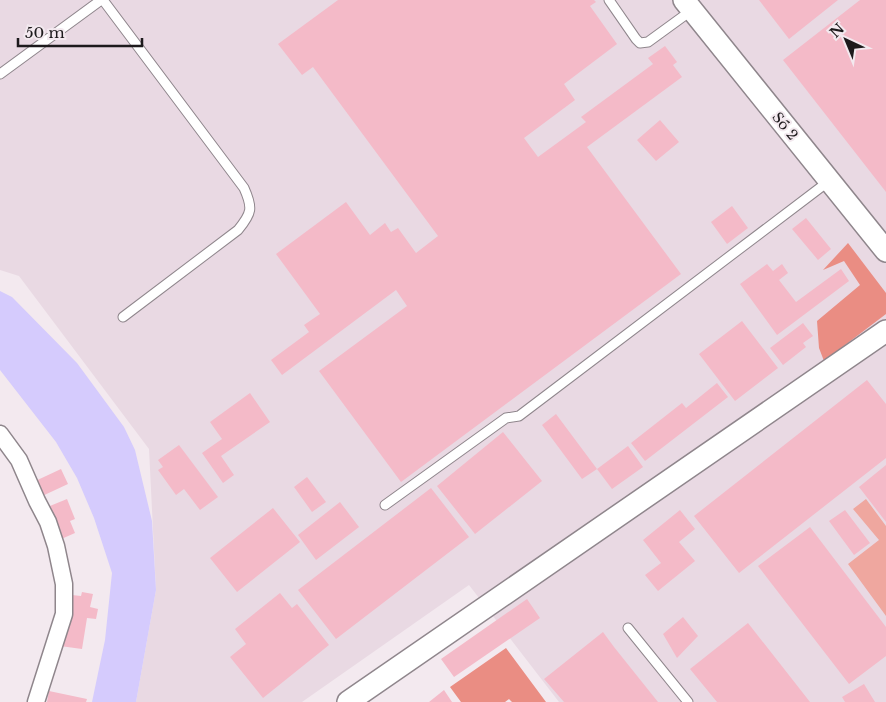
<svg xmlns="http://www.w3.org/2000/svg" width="886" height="702" font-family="'Libre Baskerville',serif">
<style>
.built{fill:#e9d9e3}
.green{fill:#efa79f}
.forest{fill:#ea8d83}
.water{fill:#d5cbfd}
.building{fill:#f4bac8}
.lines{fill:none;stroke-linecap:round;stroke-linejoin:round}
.service-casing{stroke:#8f868c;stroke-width:11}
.minor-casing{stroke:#8f868c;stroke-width:19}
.tertiary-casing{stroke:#8f868c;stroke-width:24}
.service{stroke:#fff;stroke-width:9}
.minor{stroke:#fff;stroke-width:16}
.tertiary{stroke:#fff;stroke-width:21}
.labels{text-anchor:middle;stroke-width:4;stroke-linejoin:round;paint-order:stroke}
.street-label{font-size:14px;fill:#1d1a1c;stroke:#f3e9ef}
</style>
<rect width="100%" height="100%" fill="#f3e9ef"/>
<path class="built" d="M0 0H886V702H559L469 585 302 702H136L156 590 149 449 19 276 0 270Z"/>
<path class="green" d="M866 499 886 526V616L848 564 879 540 853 509Z"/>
<path class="forest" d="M848 243 886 293V314L824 361 819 348 817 321 860 285 844 261 823 270Z
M506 648 546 702H512L509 699 505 702H461L450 687Z"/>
<path class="water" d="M0 291 12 297 77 363 124 427 135 450 152 521 156 590 136 702H92L105 640 112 573 94 518 77 478 56 442 0 370Z"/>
<path class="building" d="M338 0H594L596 2 590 6 617 44 564 84 575 100 524 138 538 157 586 122 581 117 653 64 648 58 665 46 677 62 673 65 682 77 587 147 681 274 401 482 319 371 407 306 396 290 282 375 271 360 309 332 304 325 320 314 276 254 346 202 370 235 385 223 391 232 398 228 416 253 438 236 313 67 302 75 278 44Z
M759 0H838L789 39Z
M860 0H886V192L783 60Z
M660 120 679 142 656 161 637 140Z
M732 206 748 228 727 244 711 222Z
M806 218 831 249 818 260 792 229Z
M767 264 773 271 782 264 788 273 779 280 796 302 841 269 849 281 777 335 740 284Z
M742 321 778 368 735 401 699 354Z
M803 323 813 336 803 343 806 347 783 365 770 348Z
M867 380 886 404V458L739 573 694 516Z
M717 383 728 397 645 461 631 443 682 403 686 408Z
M250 393 270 422 221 456 234 475 223 483 202 453 222 439 210 422Z
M556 414 597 469 628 446 643 467 612 489 597 469 582 479 542 425Z
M503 432 542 481 475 534 437 486Z
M179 445 218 497 200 510 184 489 176 495 158 470 163 467 158 460Z
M886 465V522L859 487Z
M61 469 68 484 38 498 31 483Z
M307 477 326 502 312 512 294 487Z
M431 488 469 537 336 639 298 590Z
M67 499 75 519 70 521 75 533 59 540 45 508Z
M340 502 359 527 316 560 298 535Z
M273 508 300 542 237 592 210 558Z
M680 510 695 529 679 542 695 561 658 591 645 575 661 563 643 540Z
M845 510 870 543 854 555 829 521Z
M810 527 886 627V656L849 684 758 566Z
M82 592 93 594 90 607 98 609 96 619 87 618 82 649 60 646 66 627 72 595 81 596Z
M280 593 292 608 297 604 329 645 263 698 230 657 246 644 235 629Z
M527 599 540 618 454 677 441 659Z
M683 617 698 636 677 658 663 634Z
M748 623 810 702H717L690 669Z
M603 632 614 647 658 702H564L544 679Z
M864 684 875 702H845L842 697Z
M444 690 452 702H429Z
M49 691 87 699 86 702H47Z"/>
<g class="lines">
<g class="service-casing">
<path id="service" d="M103 0 244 188C253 208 252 213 238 230L123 317
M609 0 636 39 640 43 648 42 692 10
M0 74 101 0
M385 505 506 418 519 416 829 181
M628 628 688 702"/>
</g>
<g class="minor-casing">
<path id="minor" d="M0 434 19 460 37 501 48 522 56 546 64 584V614L36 702"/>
</g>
<g class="tertiary-casing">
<path id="tertiary" d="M684 0 886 251
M348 702 886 331"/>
</g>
<use href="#service" class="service"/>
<use href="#minor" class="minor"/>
<use href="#tertiary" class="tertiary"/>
</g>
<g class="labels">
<g class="street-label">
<text transform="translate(785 126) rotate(51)" y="5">Số 2</text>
</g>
</g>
<g transform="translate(846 40) rotate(316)" stroke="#f3e9ef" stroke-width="4" paint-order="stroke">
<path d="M0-4L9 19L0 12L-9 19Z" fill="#1d1a1c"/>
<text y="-8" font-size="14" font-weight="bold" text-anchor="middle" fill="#1d1a1c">N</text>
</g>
<path d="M18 38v8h124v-8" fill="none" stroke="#1d1a1c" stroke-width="2.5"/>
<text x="25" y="38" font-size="15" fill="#1d1a1c" stroke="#f3e9ef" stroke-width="4" paint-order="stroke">50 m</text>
</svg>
